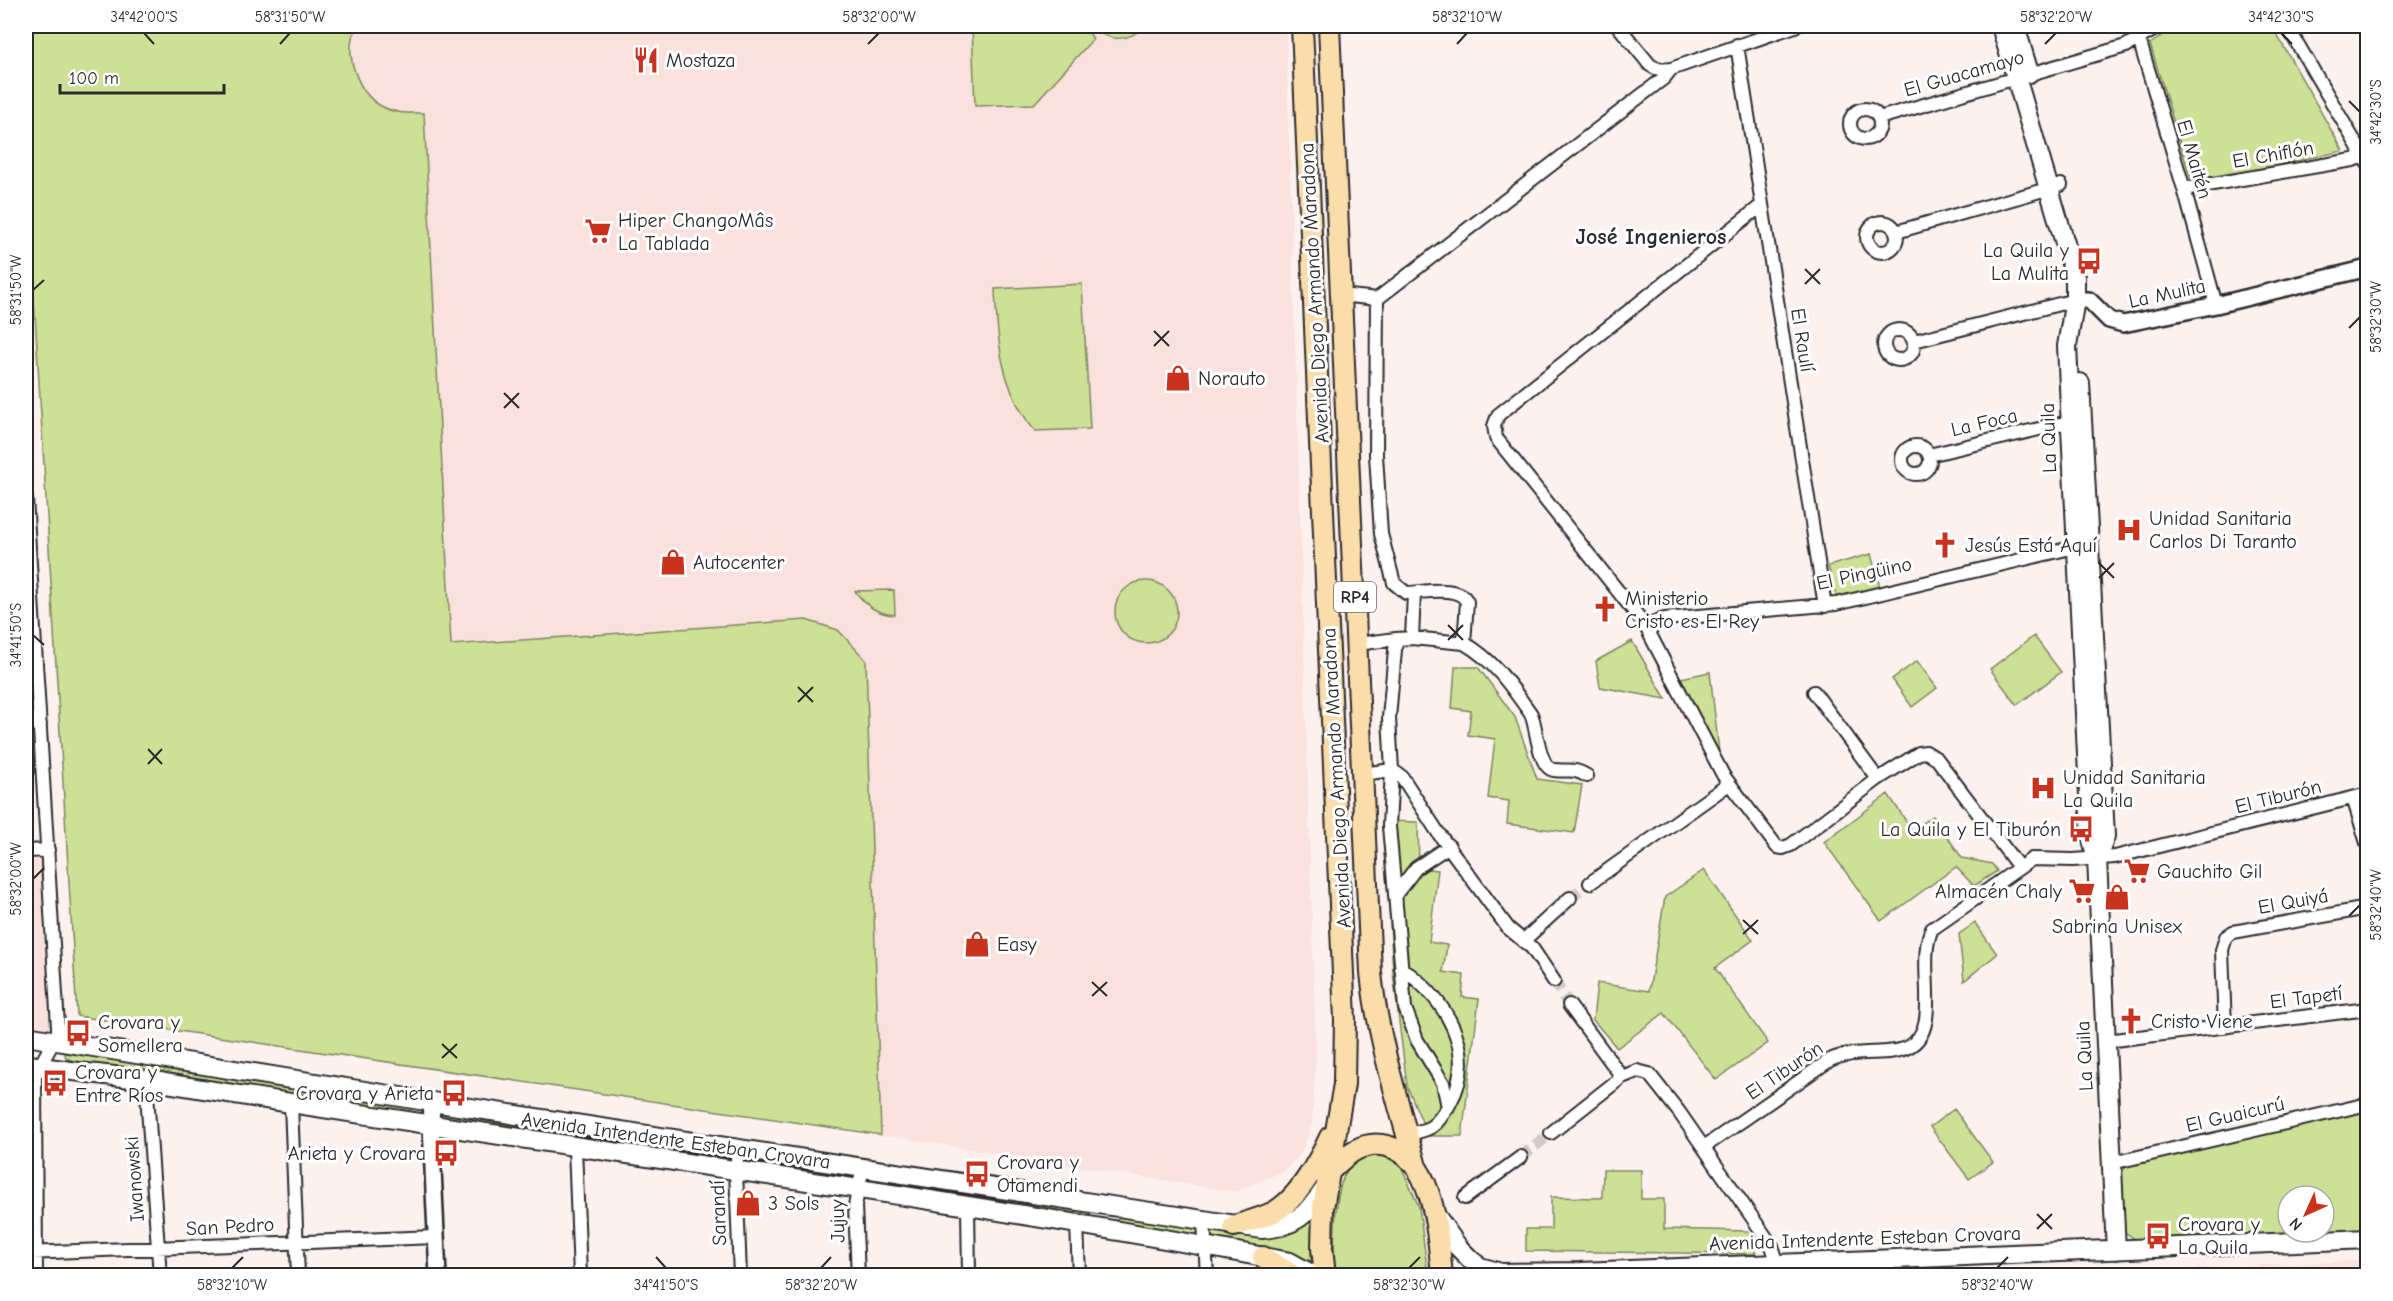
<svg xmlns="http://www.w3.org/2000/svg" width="2393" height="1301" font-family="'Comic Neue',sans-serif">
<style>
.built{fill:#fbe1de}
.green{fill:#cce196;stroke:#7c8660;stroke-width:1.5;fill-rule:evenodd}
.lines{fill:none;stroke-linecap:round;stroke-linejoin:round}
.minor-tunnel{stroke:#d3c9c9;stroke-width:12;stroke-dasharray:12 6;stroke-linecap:butt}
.minor-casing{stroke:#2b2b2b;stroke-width:16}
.tertiary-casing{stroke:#2b2b2b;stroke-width:20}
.secondary-casing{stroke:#2b2b2b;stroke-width:22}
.primary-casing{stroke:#2b2b2b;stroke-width:24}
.minor{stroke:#fff;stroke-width:12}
.tertiary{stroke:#fff;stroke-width:15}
.secondary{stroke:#fff;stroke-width:18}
.primary{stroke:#fbddab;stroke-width:20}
.ticks{fill:none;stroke:#2b2b2b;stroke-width:2}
.labels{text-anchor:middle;stroke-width:6;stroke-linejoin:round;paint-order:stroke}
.shield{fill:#fff;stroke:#6b6b6b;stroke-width:1.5}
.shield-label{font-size:18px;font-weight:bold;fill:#2b2b2b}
.poi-label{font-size:20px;fill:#2b2b2b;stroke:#fff;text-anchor:start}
.street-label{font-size:20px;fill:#2b2b2b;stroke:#fff}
.quarter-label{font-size:22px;font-weight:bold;fill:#2b2b2b;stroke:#fff}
.neatline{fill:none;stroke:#2b2b2b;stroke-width:2}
.ticks-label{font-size:15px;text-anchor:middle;fill:#2b2b2b}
</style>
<rect width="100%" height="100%" fill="#fdf1f0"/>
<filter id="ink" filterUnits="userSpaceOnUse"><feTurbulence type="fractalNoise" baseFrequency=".0167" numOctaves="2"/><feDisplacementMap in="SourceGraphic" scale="12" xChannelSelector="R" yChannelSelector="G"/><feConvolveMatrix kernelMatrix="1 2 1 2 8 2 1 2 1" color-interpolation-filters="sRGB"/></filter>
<g filter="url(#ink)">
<path class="built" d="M359 26H1286L1316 1055 1312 1124 1301 1154 1282 1172 1235 1192 881 1135 866 660 806 620 450 645 424 113H397L381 107 363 91 353 69 352 37Z
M37 857 43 864 52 1025 49 1031 26 1029V858Z
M2367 1260V1275H2067Z"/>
<path class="green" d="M26 26H359C357 29 353 34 352 38 347 62 360 96 383 107 396 114 410 113 424 113L451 645 806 620 838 630 866 660 881 1135 77 1016 26 165Z
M972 26H1085L1093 39 1034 104 975 106Z
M1092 26H1144C1129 42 1108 43 1092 26Z
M2177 26H2272L2343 151 2192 183 2150 44Z
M1082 284 1090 429 1035 431C1001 390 997 340 995 289Z
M1871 554 1881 591 1838 602 1828 566Z
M1115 612a31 31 0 1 1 62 0a31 31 0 1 1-62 0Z
M894 590 895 615C877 614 866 606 855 591Z
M2034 636 2061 672 2017 705 1990 669Z
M1632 641 1666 699 1600 687 1596 661Z
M1917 661 1937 688 1912 707 1892 679Z
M1455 667H1478L1515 717 1537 779 1582 785 1574 833 1507 824 1509 801 1488 798 1495 739 1468 735 1471 711 1452 708Z
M1710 672 1719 752 1681 678Z
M1888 794 1912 830 1933 816 1962 858 1992 864 1997 871 1974 886 1956 867 1881 921 1824 842Z
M1384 821 1418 822 1419 868 1438 870 1429 942 1447 945 1443 972 1464 975 1462 997 1479 999 1462 1136H1428L1407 1086 1393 973Z
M1704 870 1753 940 1715 968 1768 1043 1716 1080 1664 1013 1617 1048 1593 1020 1597 983 1649 991 1665 897Z
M1975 923 1997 954 1964 981 1959 934Z
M66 1051 410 1103 411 1108 409 1112 403 1113 72 1061 65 1056Z
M1954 1109 1993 1162 1969 1179 1930 1127Z
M2367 1109V1231L2135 1239 2123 1231 2120 1175 2128 1164ZM2288 1196H2324V1232H2288Z
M447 1112 734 1157 730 1161H725L446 1118 445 1115Z
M1376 1154 1388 1157 1401 1166 1419 1207 1428 1275 1336 1276C1333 1251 1333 1189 1348 1169 1354 1160 1366 1156 1376 1154Z
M750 1157 848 1172 850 1176 848 1179 749 1165Z
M1603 1170H1641V1199H1664V1229L1748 1231 1756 1254 1526 1251V1229H1551V1197L1602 1198Z
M892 1180 1087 1210 1088 1212 1079 1214 993 1199 977 1203 891 1185Z
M1118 1216 1197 1227 1198 1232 1195 1236 1117 1224Z
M1313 1217 1311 1261 1288 1253 1212 1240 1210 1237 1212 1231 1215 1229Z"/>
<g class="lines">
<path class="minor-tunnel" d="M1570 898 1590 883
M1554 981 1569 1005
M1521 1157 1551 1133"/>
<g class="minor-casing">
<path id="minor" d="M1618 26 1650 65C1657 70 1662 70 1671 69L1795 26
M2135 26 2184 189 2216 305
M2287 26 2368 164
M1737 45 1825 606
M1850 124a15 15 0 1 1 30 0a15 15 0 1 1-30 0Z
M1879 118 2126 46 2160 26
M2184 189 2353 160 2368 154
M1762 205 1498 415 1494 426 1496 438 1645 625 1723 775 1777 847 1783 848 1791 845 1878 779 1919 753 1926 752 1937 759 2018 866
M1867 237a15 15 0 1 1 30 0a15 15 0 1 1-30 0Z
M1896 232 2061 185
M1341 295 1377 299
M1884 345a15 15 0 1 1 30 0a15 15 0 1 1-30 0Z
M1914 341 2075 300
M1902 460a14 14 0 1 1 28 0a14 14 0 1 1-28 0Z
M1929 455 2077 420
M26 498 58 1027V1033L35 1075 36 1276
M1645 625 1665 619 1836 604 2075 547
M1412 638 1414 593
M1464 643C1494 660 1511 686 1531 714 1537 726 1538 768 1554 770 1569 772 1572 767 1587 776
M1357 644 1396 639
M1814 692 1878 779
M26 725 40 724
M1362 774 1392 770 1402 777 1439 834 1508 928 1532 948 1554 981
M2353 798 2368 846
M26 851 48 850
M1590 883 1729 784
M1395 895 1416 868 1449 846
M1523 941 1570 898
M1401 968C1445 998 1479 1051 1450 1103 1445 1111 1438 1124 1429 1128 1422 1131 1414 1133 1407 1135
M1569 1005 1622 1077
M2225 1027 2222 950 2226 937 2233 932 2368 908
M2106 1041 2368 1009
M146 1080 160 1276
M291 1104 298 1276
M1448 1107 1443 1083 1417 1040 1405 1008 1389 826 1392 770 1389 718 1396 639 1412 638 1464 643 1467 602C1460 584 1421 593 1406 593L1394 583 1381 534 1376 455 1377 299 1664 78 1671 69
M1551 1133 1622 1077 1637 1071 1649 1074 1679 1112 1772 1246 1778 1264
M575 1147 580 1276
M1704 1147 1830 1060C1856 1048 1888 1057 1908 1047 1944 1029 1915 962 1932 929L2032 859 2073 860 2115 857 2368 794
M738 1149 736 1170 740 1276
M2112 1163 2368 1104
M1465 1198 1521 1157
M968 1207 969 1276
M1204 1221 1207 1276
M1077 1224 1079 1276
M26 1253 436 1237
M858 1276 855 1206 863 1167"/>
</g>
<g class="tertiary-casing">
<path id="tertiary" d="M2075 300H2089L2109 320 2123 324 2216 305 2368 268
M432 1102 431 1126 438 1276"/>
</g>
<g class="secondary-casing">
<path id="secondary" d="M2001 26 2075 277V300L2067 346 2091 836 2097 859 2116 1250
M2015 26 2029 73
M2080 383 2105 836 2097 859
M26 1036 432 1102 1262 1229C1295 1227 1308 1214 1326 1187
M26 1064C72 1073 119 1075 166 1083 540 1145 917 1191 1290 1262L1315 1276
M1434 1213 1458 1247 1472 1261 1480 1267 1501 1273 1580 1272 1778 1264 2368 1239"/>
</g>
<g class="primary-casing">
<path id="primary" d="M1302 26 1345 1020 1344 1084 1323 1208 1322 1248 1325 1276
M1329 26 1371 973C1378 1039 1397 1099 1415 1163
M1331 1170C1347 1154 1363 1140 1387 1146 1435 1158 1438 1236 1442 1276
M1234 1226C1247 1222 1262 1218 1274 1212 1298 1199 1319 1161 1330 1137
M1263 1257 1294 1276"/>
</g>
<use href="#minor" class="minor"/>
<use href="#tertiary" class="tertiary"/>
<use href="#secondary" class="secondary"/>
<use href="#primary" class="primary"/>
</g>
</g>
<path class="ticks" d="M144 33 154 44M2281 33 2292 44M280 44 290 33M868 44 879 33M1457 44 1467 33M2045 44 2056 33M2349 101 2360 112M1805 269 1820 284M1805 284 1820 269M33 290 44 280M2349 328 2360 317M1154 331 1169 346M1154 346 1169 331M504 393 519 408M504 408 519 393M2099 563 2114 578M2099 578 2114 563M1448 625 1463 640M33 635 44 645M1448 640 1463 625M798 687 813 702M798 702 813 687M148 749 162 764M148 764 162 749M33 879 44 868M2349 916 2360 905M1743 920 1758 934M1743 934 1758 920M1092 982 1107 996M1092 996 1107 982M442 1044 457 1058M442 1058 457 1044M2037 1214 2052 1229M2037 1229 2052 1214M656 1257 666 1268M232 1268 243 1257M821 1268 831 1257M1409 1268 1420 1257M1997 1268 2008 1257"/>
<defs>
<g id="restaurant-bare" transform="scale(2.07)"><path d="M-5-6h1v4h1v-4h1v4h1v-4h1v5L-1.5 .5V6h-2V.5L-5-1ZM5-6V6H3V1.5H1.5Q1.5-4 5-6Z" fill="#c8321e" stroke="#fff" stroke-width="2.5" paint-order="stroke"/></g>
<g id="supermarket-bare" transform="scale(2.07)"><path d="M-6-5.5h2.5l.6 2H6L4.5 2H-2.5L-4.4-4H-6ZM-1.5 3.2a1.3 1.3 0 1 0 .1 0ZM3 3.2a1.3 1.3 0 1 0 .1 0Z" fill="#c8321e" stroke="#fff" stroke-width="2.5" paint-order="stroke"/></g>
<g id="bus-bare" transform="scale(2.07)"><path d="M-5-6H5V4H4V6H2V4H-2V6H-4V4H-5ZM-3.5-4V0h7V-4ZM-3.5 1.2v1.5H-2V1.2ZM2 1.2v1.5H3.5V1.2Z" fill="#c8321e" stroke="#fff" stroke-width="2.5" paint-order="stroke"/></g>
<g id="shop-bare" transform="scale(2.07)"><path d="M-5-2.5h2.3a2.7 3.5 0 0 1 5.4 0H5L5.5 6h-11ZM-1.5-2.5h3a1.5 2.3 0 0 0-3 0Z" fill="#c8321e" stroke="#fff" stroke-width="2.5" paint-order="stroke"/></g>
<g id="hospital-bare" transform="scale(2.07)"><path d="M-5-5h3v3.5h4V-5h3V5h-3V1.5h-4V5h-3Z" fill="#c8321e" stroke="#fff" stroke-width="2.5" paint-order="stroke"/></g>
<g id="church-bare" transform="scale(2.07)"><path d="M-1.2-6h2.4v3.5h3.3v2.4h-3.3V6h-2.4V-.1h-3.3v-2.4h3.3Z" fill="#c8321e" stroke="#fff" stroke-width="2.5" paint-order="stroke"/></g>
</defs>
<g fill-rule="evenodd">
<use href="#restaurant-bare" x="646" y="60"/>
<use href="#supermarket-bare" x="598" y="231"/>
<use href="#bus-bare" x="2089" y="261"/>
<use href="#shop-bare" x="1178" y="378"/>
<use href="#hospital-bare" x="2129" y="530"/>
<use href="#church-bare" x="1945" y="545"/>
<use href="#shop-bare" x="673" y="562"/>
<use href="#church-bare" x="1605" y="609"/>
<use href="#hospital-bare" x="2043" y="788"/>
<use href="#bus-bare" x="2081" y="829"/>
<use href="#supermarket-bare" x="2137" y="871"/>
<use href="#supermarket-bare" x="2082" y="891"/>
<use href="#shop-bare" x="2117" y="897"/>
<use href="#shop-bare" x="977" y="944"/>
<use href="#church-bare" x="2131" y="1021"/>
<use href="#bus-bare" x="78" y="1033"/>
<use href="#bus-bare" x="55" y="1083"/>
<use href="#bus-bare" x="454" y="1093"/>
<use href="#bus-bare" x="446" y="1153"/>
<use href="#bus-bare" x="977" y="1174"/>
<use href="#shop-bare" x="748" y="1203"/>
<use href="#bus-bare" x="2158" y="1236"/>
</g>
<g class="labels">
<rect class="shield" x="1334" y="582" width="42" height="30" rx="4.5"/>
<g class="shield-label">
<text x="1355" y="603">RP4</text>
</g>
<g class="poi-label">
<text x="666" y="67">Mostaza</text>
<text x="618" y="227">Hiper ChangoMâs<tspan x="618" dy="23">La Tablada</tspan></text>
<text x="2069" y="257" text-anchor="end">La Quila y<tspan x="2069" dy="23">La Mulita</tspan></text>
<text x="1198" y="385">Norauto</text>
<text x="2149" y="525">Unidad Sanitaria<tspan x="2149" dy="23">Carlos Di Taranto</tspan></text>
<text x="1965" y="552">Jesús Está Aquí</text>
<text x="693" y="569">Autocenter</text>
<text x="1625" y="605">Ministerio<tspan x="1625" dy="23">Cristo es El Rey</tspan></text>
<text x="2063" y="784">Unidad Sanitaria<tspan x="2063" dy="23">La Quila</tspan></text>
<text x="2061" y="836" text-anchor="end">La Quila y El Tiburón</text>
<text x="2157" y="878">Gauchito Gil</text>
<text x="2062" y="898" text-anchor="end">Almacén Chaly</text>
<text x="2117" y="933" text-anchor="middle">Sabrina Unisex</text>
<text x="997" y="951">Easy</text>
<text x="2151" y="1028">Cristo Viene</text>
<text x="98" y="1029">Crovara y<tspan x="98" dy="23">Somellera</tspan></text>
<text x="75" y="1079">Crovara y<tspan x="75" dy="23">Entre Ríos</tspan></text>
<text x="434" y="1100" text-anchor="end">Crovara y Arieta</text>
<text x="426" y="1160" text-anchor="end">Arieta y Crovara</text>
<text x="997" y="1169">Crovara y<tspan x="997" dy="23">Otamendi</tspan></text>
<text x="768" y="1210">3 Sols</text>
<text x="2178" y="1231">Crovara y<tspan x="2178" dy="23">La Quila</tspan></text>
</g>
<g class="street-label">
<text transform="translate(1964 73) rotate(-16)" y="7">El Guacamayo</text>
<text transform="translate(2273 154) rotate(-10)" y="7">El Chiflón</text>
<text transform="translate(2195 159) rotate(74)" y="7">El Maitén</text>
<text transform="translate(1314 293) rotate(-93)" y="7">Avenida Diego Armando Maradona</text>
<text transform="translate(2167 293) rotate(-12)" y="7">La Mulita</text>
<text transform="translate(1803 340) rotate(81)" y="7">El Raulí</text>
<text transform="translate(1984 422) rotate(-13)" y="7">La Foca</text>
<text transform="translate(2048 438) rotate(-92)" y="7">La Quila</text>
<text transform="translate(1864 573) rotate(-12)" y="7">El Pingüino</text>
<text transform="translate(1336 778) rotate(-93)" y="7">Avenida Diego Armando Maradona</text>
<text transform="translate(2278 796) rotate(-14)" y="7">El Tiburón</text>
<text transform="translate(2293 901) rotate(-10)" y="7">El Quiyá</text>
<text transform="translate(2306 997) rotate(-7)" y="7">El Tapetí</text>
<text transform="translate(2084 1056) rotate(-93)" y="7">La Quila</text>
<text transform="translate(1784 1070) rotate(-34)" y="7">El Tiburón</text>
<text transform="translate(2235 1114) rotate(-13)" y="7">El Guaicurú</text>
<text transform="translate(676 1140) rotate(8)" y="7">Avenida Intendente Esteban Crovara</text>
<text transform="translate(134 1179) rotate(-94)" y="7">Iwanowski</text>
<text transform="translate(718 1213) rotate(-92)" y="7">Sarandí</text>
<text transform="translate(837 1221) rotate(-91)" y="7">Jujuy</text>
<text transform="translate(230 1226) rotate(-3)" y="7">San Pedro</text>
<text transform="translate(1865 1238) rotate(-2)" y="7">Avenida Intendente Esteban Crovara</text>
</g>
<g class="quarter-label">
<text x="1651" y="244">José Ingenieros</text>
</g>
</g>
<rect width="2393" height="1301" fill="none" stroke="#fff" stroke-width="66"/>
<g transform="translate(2306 1214) rotate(225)"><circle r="28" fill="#ffffff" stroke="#aaaaaa" stroke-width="1.5"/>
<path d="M0-4.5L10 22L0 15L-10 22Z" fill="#c8321e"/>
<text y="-9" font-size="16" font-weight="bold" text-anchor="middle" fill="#2b2b2b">N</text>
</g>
<path d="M60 84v9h164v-9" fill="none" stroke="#2b2b2b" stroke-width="3"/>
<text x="69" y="84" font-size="18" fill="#2b2b2b" stroke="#ffffff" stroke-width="4.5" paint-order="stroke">100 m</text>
<rect x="33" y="33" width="2327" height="1235" class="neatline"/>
<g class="ticks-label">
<text x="144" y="22">34°42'00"S</text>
<text x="290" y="22">58°31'50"W</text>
<text x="879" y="22">58°32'00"W</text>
<text x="1467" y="22">58°32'10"W</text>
<text x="2056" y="22">58°32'20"W</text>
<text x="2281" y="22">34°42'30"S</text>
<text transform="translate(2376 112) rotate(-90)" y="5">34°42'30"S</text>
<text transform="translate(16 290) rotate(-90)" y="5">58°31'50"W</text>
<text transform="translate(2376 317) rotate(-90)" y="5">58°32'30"W</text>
<text transform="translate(16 635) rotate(-90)" y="5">34°41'50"S</text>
<text transform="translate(16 879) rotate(-90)" y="5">58°32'00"W</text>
<text transform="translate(2376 905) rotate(-90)" y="5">58°32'40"W</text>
<text x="232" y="1290">58°32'10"W</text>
<text x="666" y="1290">34°41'50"S</text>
<text x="821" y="1290">58°32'20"W</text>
<text x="1409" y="1290">58°32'30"W</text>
<text x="1997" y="1290">58°32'40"W</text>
</g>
</svg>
